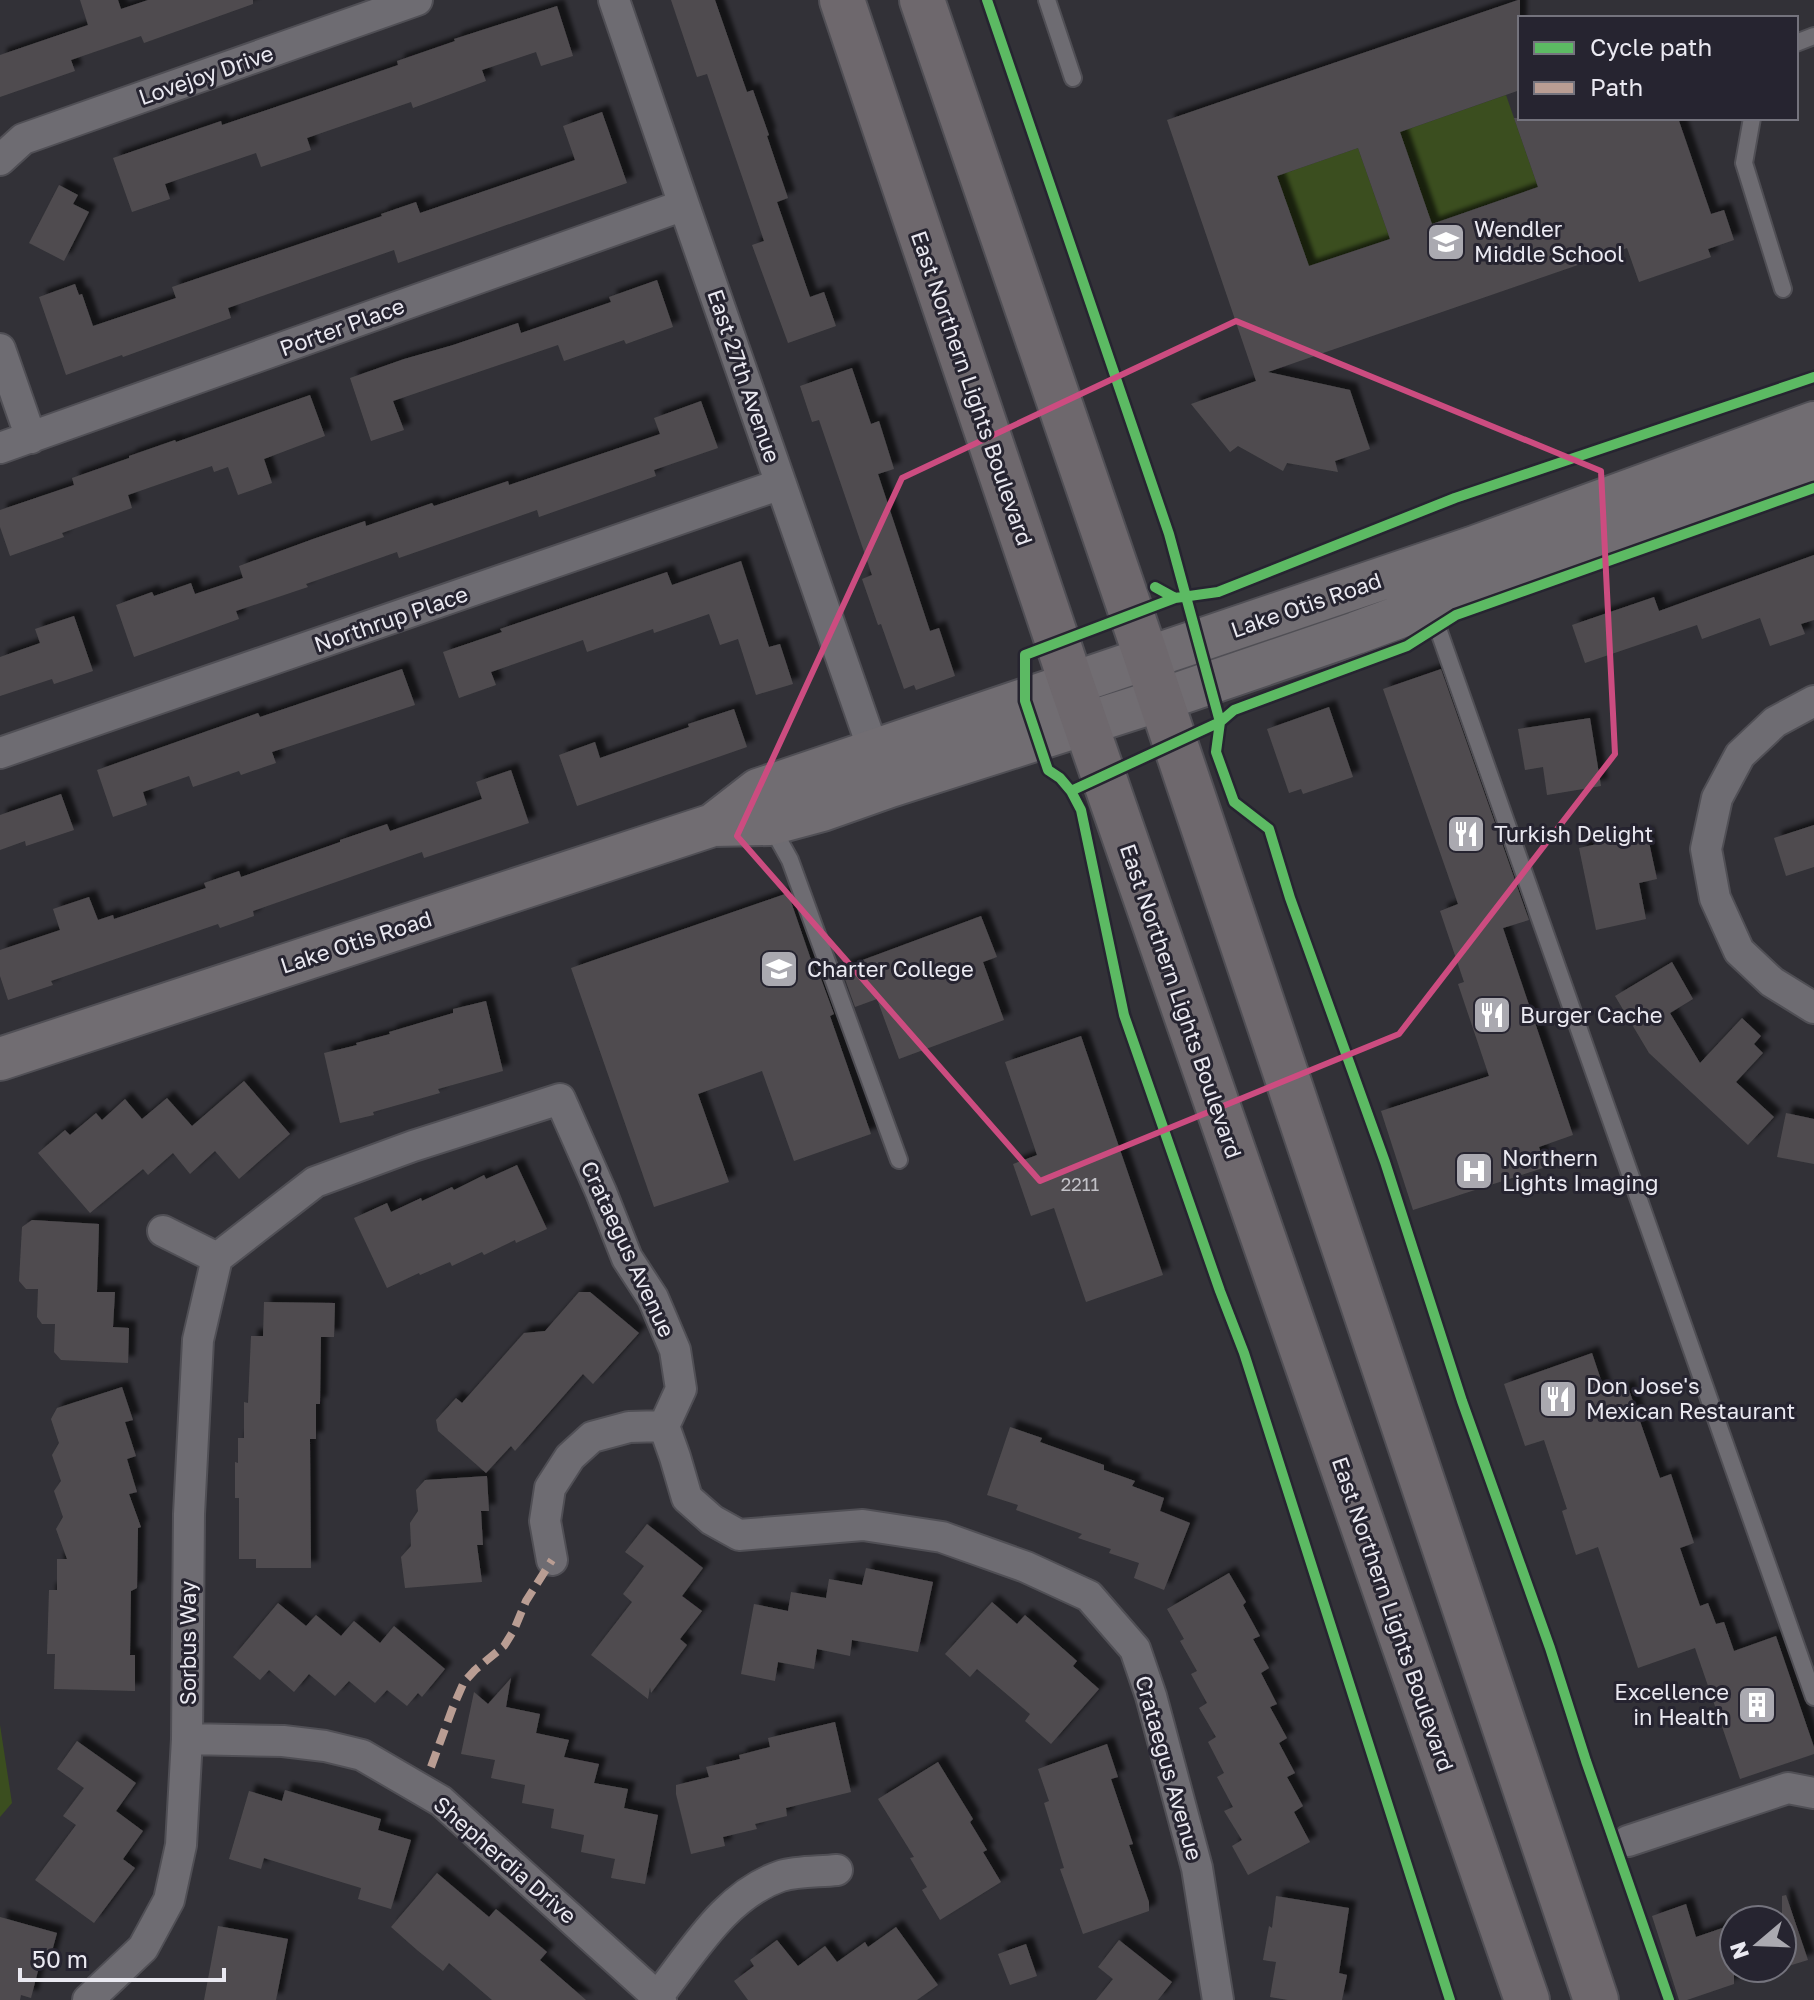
<svg xmlns="http://www.w3.org/2000/svg" width="1814" height="2000" font-family="'Golos Text',sans-serif">
<style>
.green{fill:#3b4e1f}
.building{fill:#4f4c4f;fill-rule:evenodd;filter:url(#shadow)}
.lines{fill:none;stroke-linecap:round;stroke-linejoin:round}
.service-casing{stroke:#504f55;stroke-width:20}
.minor-casing{stroke:#504f55;stroke-width:34}
.secondary-casing{stroke:#504f55;stroke-width:46}
.primary-casing{stroke:#504f55;stroke-width:48}
.service{stroke:#6e6c72;stroke-width:16}
.minor{stroke:#6e6c72;stroke-width:30}
.secondary{stroke:#716d72;stroke-width:42}
.primary{stroke:#6e686d;stroke-width:44}
.quiet{stroke:#b99d93;stroke-width:8;stroke-dasharray:16 8;stroke-linecap:butt}
.cycleway-casing{stroke:#262430;stroke-width:15}
.cycleway{stroke:#5cba63;stroke-width:10}
.marked{fill:none;stroke:#cc4c80;stroke-width:6;stroke-linejoin:round}
.labels{text-anchor:middle;stroke-width:6;stroke-linejoin:round;paint-order:stroke}
.number-label{font-size:18px;fill:#c3c2c8}
.street-label{font-size:22px;fill:#eae9f1;stroke:#262430}
.poi-label{font-size:22px;fill:#eae9f1;stroke:#262430;text-anchor:start}
</style>
<defs>
<filter id="shadow"><feDropShadow dx="7" dy="-7" stdDeviation="2" flood-color="#0009"/></filter>
</defs>
<rect width="100%" height="100%" fill="#323137"/>
<path class="green" d="M1506 95 1538 187 1432 224 1400 132Z
M1358 148 1390 239 1309 266 1277 176Z
M0 1725 12 1803 0 1817Z"/>
<path class="building" d="M80 0H118L121 9 148 0H253V4L144 43 141 36 71 60 75 71 0 97V55L88 25Z
M671 0H715L747 92 753 90 769 135 767 136 788 198 777 202 810 297 824 292 836 326 788 343 752 245 764 241 707 74 697 77Z
M1518 0H1520V90L1400 132 1432 224 1538 187 1514 118H1678L1711 214 1724 210 1734 240 1708 249 1711 257 1639 282 1627 248 1268 372 1350 390 1370 449 1335 461 1338 472 1287 463 1283 471 1238 446 1230 452 1191 404 1256 381 1167 120ZM1358 148 1390 239 1309 266 1277 176Z
M557 6 573 56 541 66 536 52 482 70 486 81 413 108 411 102 307 138 311 150 261 167 256 153 165 184 170 199 132 212 113 158 221 121 222 125 314 94 398 65 397 61 455 41 454 39Z
M602 112 627 183 398 263 394 250 228 308 231 318 173 339 123 357 122 355 66 375 39 297 75 284 79 295 82 294 93 326 176 298 172 287 382 216 381 214 416 202 420 213 575 160 563 126Z
M59 185 78 195 73 204 89 212 64 261 29 243Z
M657 280 673 327 626 344 624 340 564 361 558 345 393 401 404 430 371 441 350 378 404 359 453 345 518 323 521 333 611 302 609 297Z
M852 368 871 424 879 421 894 469 878 474 930 631 939 628 955 676 916 690 914 685 904 689 881 624 878 625 862 579 872 575 819 420 812 422 800 386Z
M310 395 325 436 264 459 272 483 238 495 228 467 214 472 212 466 128 495 132 508 62 533 64 537 10 556 0 527V510L74 485 72 478 129 458V456L175 440 176 442Z
M701 401 718 448 654 470 656 476 539 517 537 510 399 558 397 552 306 584 308 587 236 611 239 619 134 657 116 605 152 592 154 596 191 583 195 594 243 578 239 566 313 539 365 521 366 526 432 503 434 506 508 481 509 485 660 434 654 418Z
M1814 555V620L1801 624 1805 634 1770 646 1760 618 1702 639 1697 625 1585 663 1572 625 1654 597 1659 611Z
M741 561 769 647 780 644 793 684 756 695 738 639 720 645 709 614 654 633 653 629 587 652 583 640 491 672 496 685 459 698 443 652 502 632 500 629 667 572 672 585Z
M74 616 93 671 54 684 52 679 0 696V657L40 643 35 629Z
M402 669 415 705 272 752 276 763 241 775 239 771 193 787 189 776 143 792 147 805 113 817 97 770 258 713 260 717Z
M1441 669 1529 920 1503 928 1573 1135 1539 1147 1546 1167 1413 1210 1381 1111 1489 1076 1458 984 1464 982 1440 911 1458 904 1383 689Z
M1329 707 1353 777 1303 794 1301 789 1289 793 1267 729Z
M734 709 747 747 577 806 559 755 595 742 600 758 689 727 688 724Z
M1590 718 1601 786 1547 795 1543 767 1525 770 1518 729Z
M511 770 529 823 424 858 422 852 253 911 254 916 220 928 218 924 51 981 53 985 8 1000 0 976V950L60 930 53 909 89 897 98 920 113 915 114 919 206 888 204 883 239 871 241 877 340 842V840L387 824 390 831 482 799 476 782Z
M61 794 74 830 26 846 25 841 0 850V815Z
M1814 825V867L1786 876 1774 838Z
M1647 833 1657 879 1639 883 1646 919 1596 930 1579 848Z
M788 893 817 977 820 976 834 1014 830 1016 871 1134 794 1161 762 1071 698 1094 729 1182 654 1207 571 968Z
M981 916 997 957 983 962 1004 1020 899 1059 877 999 855 1007 841 968Z
M1672 962 1693 999 1670 1013 1700 1063 1742 1018 1761 1036 1754 1044 1763 1053 1736 1082 1774 1117 1748 1145 1649 1053 1615 996Z
M486 1001 503 1071 438 1089 440 1093 373 1112 374 1115 340 1123 324 1053 357 1045 356 1043 390 1034 389 1032 453 1013V1009Z
M1081 1036 1163 1275 1086 1302 1054 1208 1031 1216 1013 1164 1037 1155 1005 1062Z
M244 1081 290 1134 239 1179 215 1151 190 1174 173 1153 148 1175 143 1169 90 1213 38 1153 65 1130 70 1135 96 1113 102 1120 125 1099 142 1119 167 1098 192 1126Z
M1786 1113 1814 1119V1164L1777 1157Z
M517 1165 547 1229 516 1243 515 1240 484 1255 482 1252 452 1266 450 1262 420 1275 419 1273 387 1288 354 1218 387 1203 391 1212 421 1198 422 1201 452 1187 454 1190 484 1175 486 1179Z
M32 1220 99 1224 97 1292H115L113 1327 129 1328 128 1363 61 1360 54 1352 55 1324H42L37 1317 38 1289H26L19 1281 22 1227Z
M579 1292H590L639 1333 593 1384 583 1374 515 1451 511 1446 486 1473 438 1431 436 1420 456 1398 462 1403 524 1333 545 1331Z
M264 1302 335 1303 334 1337H321L320 1404H316V1439H310L311 1568H256V1559H239V1498H235V1462L238 1463V1438H244V1402L248 1403 251 1336H263Z
M1592 1353 1606 1395 1628 1387 1660 1478 1671 1474 1694 1543 1680 1548 1700 1606 1708 1603 1716 1624 1724 1622 1734 1651 1776 1636 1814 1747V1754L1740 1779 1695 1648 1638 1668 1598 1547 1576 1555 1562 1511 1567 1509 1544 1440 1525 1446 1504 1384Z
M122 1387 133 1420 125 1422 136 1456 127 1459 137 1492 129 1494 141 1527 138 1528 137 1588 131 1591 130 1655H135V1691L54 1689 55 1654H47L49 1590H57V1559H67L56 1529 63 1517 54 1491 61 1481 52 1455 59 1443 51 1419 57 1408Z
M1010 1427 1042 1438 1040 1442 1104 1465V1470L1135 1481 1132 1486 1164 1498 1160 1511 1190 1523 1164 1590 1134 1578 1139 1563 1109 1553 1111 1549 1078 1538 1082 1534 1016 1510 1018 1505 987 1495Z
M487 1476 489 1511H481L483 1545H477L482 1582 405 1588 401 1557 411 1546 410 1523 418 1511 416 1490 425 1480Z
M647 1524 703 1568 682 1596 702 1611 680 1639 687 1645 651 1693 650 1687 648 1699 591 1655 632 1602 623 1594 644 1566 625 1552Z
M866 1568 933 1582 918 1652 852 1640 850 1656 817 1649 814 1669 778 1662 775 1681 741 1674 754 1604 788 1611 791 1592 826 1598 829 1579 862 1585Z
M1229 1573 1246 1602 1243 1605 1260 1636 1253 1639 1269 1668 1261 1673 1277 1704 1270 1707 1287 1738 1279 1743 1295 1773 1287 1777 1303 1806 1294 1812 1310 1842 1248 1875 1232 1846 1242 1840 1224 1811 1233 1807 1217 1777 1224 1773 1208 1742 1216 1737 1199 1708 1207 1703 1191 1674 1197 1671 1180 1641 1184 1639 1167 1609Z
M992 1602 1017 1624 1025 1615 1077 1661 1073 1666 1099 1689 1051 1744 1025 1721 1030 1714 977 1669 970 1677 945 1654Z
M278 1603 306 1626 316 1615 341 1636 354 1621 380 1643 394 1626 445 1669 422 1697 418 1693 407 1706 387 1690 375 1703 349 1681 335 1696 309 1674 294 1692 269 1670 260 1680 233 1657Z
M511 1678 506 1707 540 1714 536 1733 569 1740 564 1757 599 1764 594 1783 628 1789 624 1808 658 1815 645 1884 611 1878 615 1859 581 1852 584 1835 551 1828 554 1809 522 1803 525 1785 491 1778 495 1760 461 1754 474 1692 488 1704Z
M835 1722 851 1792 786 1808 787 1816 755 1824 757 1829 723 1837 725 1846 691 1854 676 1794V1785L709 1777 706 1767 740 1759 739 1755 770 1747 768 1738Z
M77 1741 136 1783 116 1811 143 1831 123 1859 135 1868 94 1923 35 1880 76 1825 63 1816 84 1788 57 1769Z
M1107 1744 1118 1777 1111 1779 1133 1844 1129 1845 1149 1902V1911L1083 1934 1060 1869 1064 1868 1044 1803 1049 1801 1038 1769Z
M938 1762 973 1819 970 1822 987 1850 983 1852 1001 1882 940 1920 922 1890 927 1887 910 1858 914 1857 878 1799Z
M285 1790 381 1819 378 1830 411 1840 391 1909 358 1899 361 1888 328 1878 264 1858 261 1869 229 1859 249 1791 282 1801Z
M437 1873 489 1917 496 1909 547 1952 540 1960 586 2000H492L449 1963 443 1971 417 1950 391 1927Z
M1786 1895 1808 1960 1782 1968V1896Z
M1276 1896 1349 1908 1339 1973 1347 1975 1342 2000H1288L1270 1997 1276 1962 1263 1960 1269 1926 1272 1928Z
M1686 1904 1696 1937 1734 1924V1984L1687 2000H1679L1652 1916Z
M0 1917 57 1933 48 1966 40 1963 31 1998 21 1995 20 2000H0Z
M218 1926 288 1939 276 2000H204Z
M896 1927 938 1985 917 2000H748L734 1981 754 1966 750 1960 777 1940 798 1966 825 1946 837 1962 865 1942 868 1947Z
M1119 1940 1172 1982 1158 2000H1096L1113 1979 1098 1967Z
M1026 1944 1037 1976 1010 1985 998 1954Z"/>
<g class="lines">
<g class="service-casing">
<path id="service" d="M1047 0 1073 78
M1796 43 1814 36
M1752 118 1744 163 1783 289
M1430 606 1814 1697
M771 826 790 860 899 1160"/>
</g>
<g class="minor-casing">
<path id="minor" d="M614 0 684 205 874 752
M0 160 23 139 417 0
M0 349 31 438
M0 448 684 205
M1814 701 1775 722 1740 755 1717 798 1706 849 1715 898 1739 951 1772 982 1814 1008
M0 753 781 484
M217 1258 315 1182 413 1146 560 1099 601 1192 627 1258 653 1298 675 1350 681 1389 664 1426 675 1457 687 1498 712 1520 739 1535 863 1525 942 1537 1026 1567 1089 1596 1135 1649 1151 1696 1197 1868 1218 2000
M552 1560 545 1521 550 1488 570 1457 592 1437 629 1427 664 1426
M187 1739 283 1741 325 1746 362 1755 441 1801 661 2000
M1628 1841 1788 1788 1814 1793
M658 1996C693 1952 725 1895 781 1876 798 1871 819 1872 837 1870
M88 2000 143 1948 169 1900 181 1845 187 1739 189 1514 198 1340 217 1258 163 1231"/>
</g>
<g class="secondary-casing">
<path id="secondary" d="M713 825 758 790 1472 548 1814 423
M0 1059 713 825 770 824 822 810 890 786 1160 700 1356 633 1814 464"/>
</g>
<g class="primary-casing">
<path id="primary" d="M842 0 1072 685 1527 2000
M922 0 1147 659 1596 2000"/>
</g>
<use href="#service" class="service"/>
<use href="#minor" class="minor"/>
<use href="#secondary" class="secondary"/>
<use href="#primary" class="primary"/>
<path class="quiet" d="M431 1767 453 1707 464 1682 475 1670 504 1646 514 1630 526 1601 552 1560"/>
<g class="cycleway-casing">
<path id="cycleway" d="M987 0 1169 534 1220 722 1071 791
M1155 587 1175 598 1218 592 1455 498 1814 377
M1175 598 1025 655V701L1048 770 1060 778 1071 791 1081 810 1124 1015 1220 1291 1244 1353 1450 2000
M1669 2000 1586 1761 1550 1648 1462 1401 1385 1162 1290 898 1269 829 1234 802 1216 752 1220 722 1234 710 1407 646 1456 615 1814 488"/>
</g>
<use href="#cycleway" class="cycleway"/>
</g>
<path class="marked" d="M1236 321 1601 471 1615 754 1399 1034 1040 1181 737 836 902 478Z"/>
<defs>
<g id="school-square" transform="scale(2)"><rect x="-9" y="-9" width="18" height="18" rx="4" fill="#aaa9b0" stroke="#262430"/><path d="M0-5L7-2L0 1L-7-2ZM-4 1L0 2.5L4 1V4Q0 6-4 4Z" fill="#fff"/></g>
<g id="restaurant-square" transform="scale(2)"><rect x="-9" y="-9" width="18" height="18" rx="4" fill="#aaa9b0" stroke="#262430"/><path d="M-5-6h1v4h1v-4h1v4h1v-4h1v5L-1.5 .5V6h-2V.5L-5-1ZM5-6V6H3V1.5H1.5Q1.5-4 5-6Z" fill="#fff"/></g>
<g id="university-square" transform="scale(2)"><rect x="-9" y="-9" width="18" height="18" rx="4" fill="#aaa9b0" stroke="#262430"/><path d="M0-5L7-2L0 1L-7-2ZM-4 1L0 2.5L4 1V4Q0 6-4 4Z" fill="#fff"/></g>
<g id="hospital-square" transform="scale(2)"><rect x="-9" y="-9" width="18" height="18" rx="4" fill="#aaa9b0" stroke="#262430"/><path d="M-5-5h3v3.5h4V-5h3V5h-3V1.5h-4V5h-3Z" fill="#fff"/></g>
<g id="building-square" transform="scale(2)"><rect x="-9" y="-9" width="18" height="18" rx="4" fill="#aaa9b0" stroke="#262430"/><path d="M-4-6H4V6H1V3H-1V6H-4ZM-2.5-4.3h1.7v1.8h-1.7ZM.8-4.3h1.7v1.8H.8ZM-2.5-1h1.7V.8h-1.7ZM.8-1h1.7V.8H.8Z" fill="#fff"/></g>
</defs>
<g fill-rule="evenodd">
<use href="#school-square" x="1446" y="242"/>
<use href="#restaurant-square" x="1466" y="834"/>
<use href="#university-square" x="779" y="969"/>
<use href="#restaurant-square" x="1492" y="1015"/>
<use href="#hospital-square" x="1474" y="1171"/>
<use href="#restaurant-square" x="1558" y="1399"/>
<use href="#building-square" x="1757" y="1705"/>
</g>
<g class="labels">
<g class="number-label">
<text x="1080" y="1191">2211</text>
</g>
<g class="street-label">
<text transform="translate(206 75) rotate(-19)" y="8">Lovejoy Drive</text>
<text transform="translate(342 327) rotate(-20)" y="8">Porter Place</text>
<text transform="translate(744 376) rotate(71)" y="8">East 27th Avenue</text>
<text transform="translate(972 388) rotate(71)" y="8">East Northern Lights Boulevard</text>
<text transform="translate(1306 605) rotate(-19)" y="8">Lake Otis Road</text>
<text transform="translate(391 619) rotate(-19)" y="8">Northrup Place</text>
<text transform="translate(356 942) rotate(-18)" y="8">Lake Otis Road</text>
<text transform="translate(1181 1001) rotate(71)" y="8">East Northern Lights Boulevard</text>
<text transform="translate(628 1249) rotate(65)" y="8">Crataegus Avenue</text>
<text transform="translate(1393 1614) rotate(71)" y="8">East Northern Lights Boulevard</text>
<text transform="translate(188 1643) rotate(-90)" y="8">Sorbus Way</text>
<text transform="translate(1169 1768) rotate(74)" y="8">Crataegus Avenue</text>
<text transform="translate(505 1860) rotate(41)" y="8">Shepherdia Drive</text>
</g>
<g class="poi-label">
<text x="1474" y="237">Wendler<tspan x="1474" dy="25">Middle School</tspan></text>
<text x="1494" y="842">Turkish Delight</text>
<text x="807" y="977">Charter College</text>
<text x="1520" y="1023">Burger Cache</text>
<text x="1502" y="1166">Northern<tspan x="1502" dy="25">Lights Imaging</tspan></text>
<text x="1586" y="1394">Don Jose's<tspan x="1586" dy="25">Mexican Restaurant</tspan></text>
<text x="1729" y="1700" text-anchor="end">Excellence<tspan x="1729" dy="25">in Health</tspan></text>
</g>
</g>
<rect x="1518" y="16" width="280" height="104" fill="#262430" stroke="#74737d" stroke-width="2"/>
<rect x="1534" y="42" width="40" height="12" fill="#5cba63" stroke="#74737d" stroke-width="2"/>
<text x="1590" y="56" font-size="24" fill="#eae9f1">Cycle path</text>
<rect x="1534" y="82" width="40" height="12" fill="#b99d93" stroke="#74737d" stroke-width="2"/>
<text x="1590" y="96" font-size="24" fill="#eae9f1">Path</text>
<g transform="translate(1758 1944) rotate(251)"><circle r="38" fill="#262430" stroke="#74737d" stroke-width="2"/>
<path d="M0-6L14 30L0 20L-14 30Z" fill="#aaa9b0"/>
<text y="-12" font-size="22" font-weight="bold" text-anchor="middle" fill="#eae9f1">N</text>
</g>
<path d="M20 1968v12h204v-12" fill="none" stroke="#eae9f1" stroke-width="4"/>
<text x="32" y="1968" font-size="24" fill="#eae9f1" stroke="#262430" stroke-width="6" paint-order="stroke">50 m</text>
</svg>
